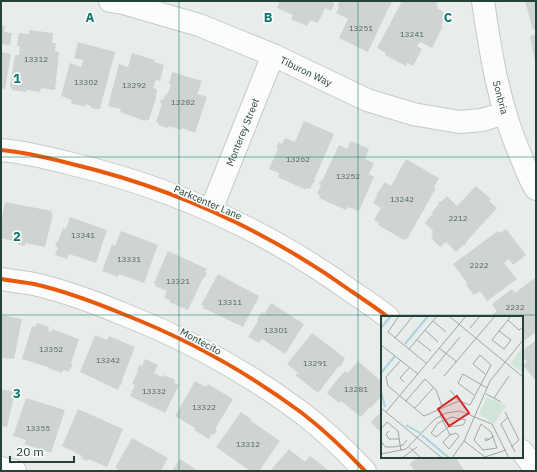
<svg xmlns="http://www.w3.org/2000/svg" width="537" height="472" font-family="'IBM Plex Sans',sans-serif">
<style>
.building{fill:#cfd4d2}
.lines{fill:none;stroke-linecap:round;stroke-linejoin:round}
.minor-casing{stroke:#c5cac8;stroke-width:24}
.minor{stroke:#fcfcfc;stroke-width:22}
.cycleway-casing{stroke:#f7fbf9;stroke-width:6}
.cycleway{stroke:#e8590c;stroke-width:4}
.grid{fill:none;stroke:#0f766e;stroke-width:1;stroke-opacity:0.55}
.labels{text-anchor:middle;stroke-width:3.5;stroke-linejoin:round;paint-order:stroke}
.number-label{font-size:8px;fill:#506761}
.street-label{font-size:10px;fill:#24423a;stroke:#f7fbf9}
.inset-river{fill:none;stroke:#a9d4db;stroke-width:2}
.inset-road{fill:none;stroke:#9aa9a4;stroke-width:1}
.view{fill:#d62828;fill-opacity:0.15;stroke:#d62828;stroke-width:2}
.inset-edge{fill:none;stroke:#24423a;stroke-width:2}
.grid-label{font-size:13px;text-anchor:middle;font-weight:bold;fill:#0f766e;stroke:#f7fbf9;stroke-width:3.5;stroke-linejoin:round;paint-order:stroke}
</style>
<rect width="100%" height="100%" fill="#e8edeb"/>
<path class="building" d="M280 1H334L333 3H335L331 11 325 8 318 23 310 20 307 26 291 19 293 15 277 8Z
M340 1H392L390 7H389L368 52 339 38 348 19 336 13 339 7 337 6Z
M402 1H438L436 5 438 6 437 8 447 14 441 25 443 26 432 48 420 42 417 46 422 49 413 66 407 63 406 66 385 55 386 53 377 48Z
M525 1H536V29L533 30Z
M1 26H5L4 32 12 33 10 45 1 44Z
M29 30 53 33 52 43H56L55 51 59 52 55 90 41 88 40 92 27 90 26 92 12 90V88L10 87 15 55H19L20 47 17 46 19 33 29 34Z
M536 34V62H535L530 36Z
M78 42 115 52 100 109 91 108V106L85 104V107L71 103 72 100 61 96 70 63 81 67 83 60 74 58Z
M1 52 11 54 5 89 1 88Z
M132 53 155 60 154 62 164 65 160 81 156 80 153 88 157 89 156 98 149 120H146L145 121 120 112 121 109 108 106 119 64 128 67Z
M172 72 202 81 197 94 207 97 195 133 182 128V130L169 126 168 128 158 125 159 123 156 122 162 104 160 103 161 99 163 100 166 94 167 95 171 85 169 84Z
M304 121 334 134 314 180H315L314 183H313L310 189 307 188 306 190 278 177 279 173 269 169 278 149 276 148 279 142 282 144 285 138 295 142Z
M351 141 369 149 365 159 374 163 369 174 374 177 359 211 348 207 346 210 319 198 320 195 317 194 321 185 319 184 321 180 322 181 339 145 347 149Z
M406 159 439 178 434 187 436 188 407 239 406 238 404 240 378 225 379 223 374 220 381 208 373 203 377 196 376 195 385 182 391 186Z
M476 186 491 199 489 201 497 208 466 242V243L465 245H463L456 252 446 242 440 247 431 238 433 235 432 233 433 231 425 223 433 213 432 212 439 204 438 203 440 201 441 202 447 196 457 206Z
M5 202 52 211 51 214H53L45 247 25 243V246L18 245 19 242 1 238V223Z
M70 217 107 230 96 263 69 254 67 259 55 255 58 247 55 246 57 241 58 242 63 228 66 229Z
M506 229 526 255 513 265 509 259 504 263 517 279 487 301 480 291 474 295 466 285 468 284 453 264 498 231 500 233Z
M121 231 158 245 144 283 119 274 118 277 102 271 112 244 115 246Z
M168 251 207 269 205 272 207 273 204 278H203L188 310 169 302 170 300 164 298 167 291 155 286 156 284 154 283Z
M218 274 259 296 256 304H255L243 327 203 308 204 306 201 305Z
M536 277V332L522 342V317H489L497 311 492 304 512 289 515 293Z
M271 303 304 324 285 354 262 339 259 343 248 337 258 321 257 320 262 312 264 314Z
M1 315 22 319 14 359 1 358Z
M37 323 49 327 48 331 51 332 52 329 79 339 71 364H73L69 372 63 370 62 373 48 368V367L22 359 32 326 35 327Z
M312 333 345 358 340 367 339 366 318 393 295 375 298 373 287 364Z
M95 335 107 340 109 336 135 347 122 380H123L121 385H120L118 390 80 372Z
M536 340V381L523 365 527 362 522 356V351Z
M145 359 158 365 154 373 162 377 164 375 175 380 174 383 179 385 165 413 130 396 135 385 132 384 138 371H137L139 365 142 366Z
M358 361 382 382V395L371 408 370 407 361 417 341 401 339 403 327 393 336 381 345 371 348 373Z
M195 381 206 387 208 384 233 399 215 429 217 430 214 435 212 434 209 439 194 430 195 428 175 416Z
M1 389 15 392 7 427 1 426Z
M26 398 65 410 51 453 24 444 26 440 13 436Z
M78 409 123 429 107 467 88 459 87 461 81 458 82 456 62 446Z
M382 411V434L371 422Z
M241 412 251 419V421L280 441 259 471H250L216 447Z
M132 438 168 458 161 471H117L118 469 115 468Z
M289 449 305 462 310 456 327 469 326 471H270Z
M414 457H455L465 471H415L409 464 416 459Z
M180 459 198 471H172Z"/>
<g class="lines">
<g class="minor-casing">
<g id="minor">
<path id="s1" d="M110 1 123 3 199 25 273 55 367 100 413 114 459 122 482 120 505 113"/>
<path id="s2" d="M483 1C491 56 499 107 522 159 526 169 530 180 536 189"/>
<path d="M1 150C25 152 49 158 72 164 173 188 266 230 351 291 363 299 376 308 388 317"/>
<path id="s3" d="M211 210 273 55"/>
<path d="M1 279C12 281 23 282 34 284 65 291 94 302 123 314 187 339 247 372 302 413 324 430 346 451 365 471"/>
<path d="M522 451 536 470"/>
<path d="M1 468 15 471"/>
</g>
</g>
<use href="#minor" class="minor"/>
<g class="cycleway-casing">
<path id="cycleway" d="M1 150C25 152 49 158 72 164 173 188 266 230 351 291 363 299 376 308 388 317
M1 279C12 281 23 282 34 284 65 291 94 302 123 314 187 339 247 372 302 413 324 430 346 451 365 471"/>
</g>
<use href="#cycleway" class="cycleway"/>
</g>
<path class="grid" d="M179 1V471M358 1V471M1 157H536M1 315H536"/>
<g class="labels">
<g class="number-label">
<text x="361" y="31">13251</text>
<text x="412" y="37">13241</text>
<text x="36" y="62">13312</text>
<text x="86" y="85">13302</text>
<text x="134" y="88">13292</text>
<text x="183" y="105">13282</text>
<text x="298" y="162">13262</text>
<text x="348" y="179">13252</text>
<text x="402" y="202">13242</text>
<text x="458" y="221">2212</text>
<text x="83" y="238">13341</text>
<text x="129" y="262">13331</text>
<text x="479" y="268">2222</text>
<text x="178" y="284">13321</text>
<text x="230" y="305">13311</text>
<text x="515" y="310">2232</text>
<text x="276" y="333">13301</text>
<text x="51" y="352">13352</text>
<text x="108" y="363">13342</text>
<text x="315" y="366">13291</text>
<text x="356" y="392">13281</text>
<text x="154" y="394">13332</text>
<text x="204" y="410">13322</text>
<text x="38" y="431">13355</text>
<text x="248" y="447">13312</text>
</g>
<g class="street-label">
<text dy="4" stroke="none"><textPath href="#s1" startOffset="209">Tiburon Way</textPath></text>
<text dy="4" stroke="none"><textPath href="#s2" startOffset="98">Sonbria</textPath></text>
<text dy="4" stroke="none"><textPath href="#s3" startOffset="84">Monterey Street</textPath></text>
<text transform="translate(208 202) rotate(23)" y="4">Parkcenter Lane</text>
<text transform="translate(201 341) rotate(28)" y="4">Montecito</text>
</g>
</g>
<g transform="translate(381 316)">
<rect width="142" height="142" fill="#e8edeb"/>
<path d="M140 33 142 35V58L130 47ZM106 81 125 90 113 108 98 98Z" fill="#d1e6d8"/>
<path class="inset-river" d="M0 12 10 0M24 28 47 0M0 57 14 40M0 75 4 91M25 109 39 117M41 119 68 142"/>
<path class="inset-road" d="M18 0 7 16 45 47M68 0 142 61M127 4 138 14 142 11M52 5 65 16M89 12 99 0M44 14 57 26M118 15 130 24 123 33 111 24 118 15 127 4 130 0M14 22 32 0M36 24 50 35M0 29 37 58M58 32 76 46M28 33 56 0M20 44 5 61 7 70 43 100 78 85M52 53 79 21M63 60 114 0M23 66 19 62 29 51M69 74 78 85 89 89 110 49 99 39 92 48 104 58M105 78 120 86M93 79 77 67 82 58 106 72M113 82 128 60M25 85 44 63 55 74 61 90M0 92 61 142M34 92 53 71M5 96 85 0M124 96 138 124 130 131M59 99 69 119M71 101 85 104 82 109 67 111 55 121 50 117 57 107ZM127 101 120 108 134 136M100 108 110 116 116 132 102 134 93 124ZM0 113 6 106 17 115 20 135M8 115 5 118 8 123H18M75 117 78 120 68 133 62 126 69 119ZM109 123H104L105 125 113 120M0 125 4 131H13L22 129 26 124M83 125 104 141 125 134M28 131 40 142M0 138 25 133 54 103 65 97 79 95 111 108 128 142M21 142 36 131M71 142 83 125 109 65 142 24"/>
<path class="view" d="M76 80 88 97 68 110 57 93Z"/>
<rect width="142" height="142" class="inset-edge"/>
</g>
<g class="grid-label">
<text x="90" y="22">A</text>
<text x="268" y="22">B</text>
<text x="448" y="22">C</text>
<text x="17" y="83">1</text>
<text x="17" y="241">2</text>
<text x="17" y="398">3</text>
</g>
<rect width="537" height="472" fill="none" stroke="#24423a" stroke-width="4"/>
<path d="M10 456v6h64v-6" fill="none" stroke="#24423a" stroke-width="2"/>
<text x="16" y="456" font-size="12" fill="#24423a" stroke="#f7fbf9" stroke-width="3" paint-order="stroke">20 m</text>
</svg>
